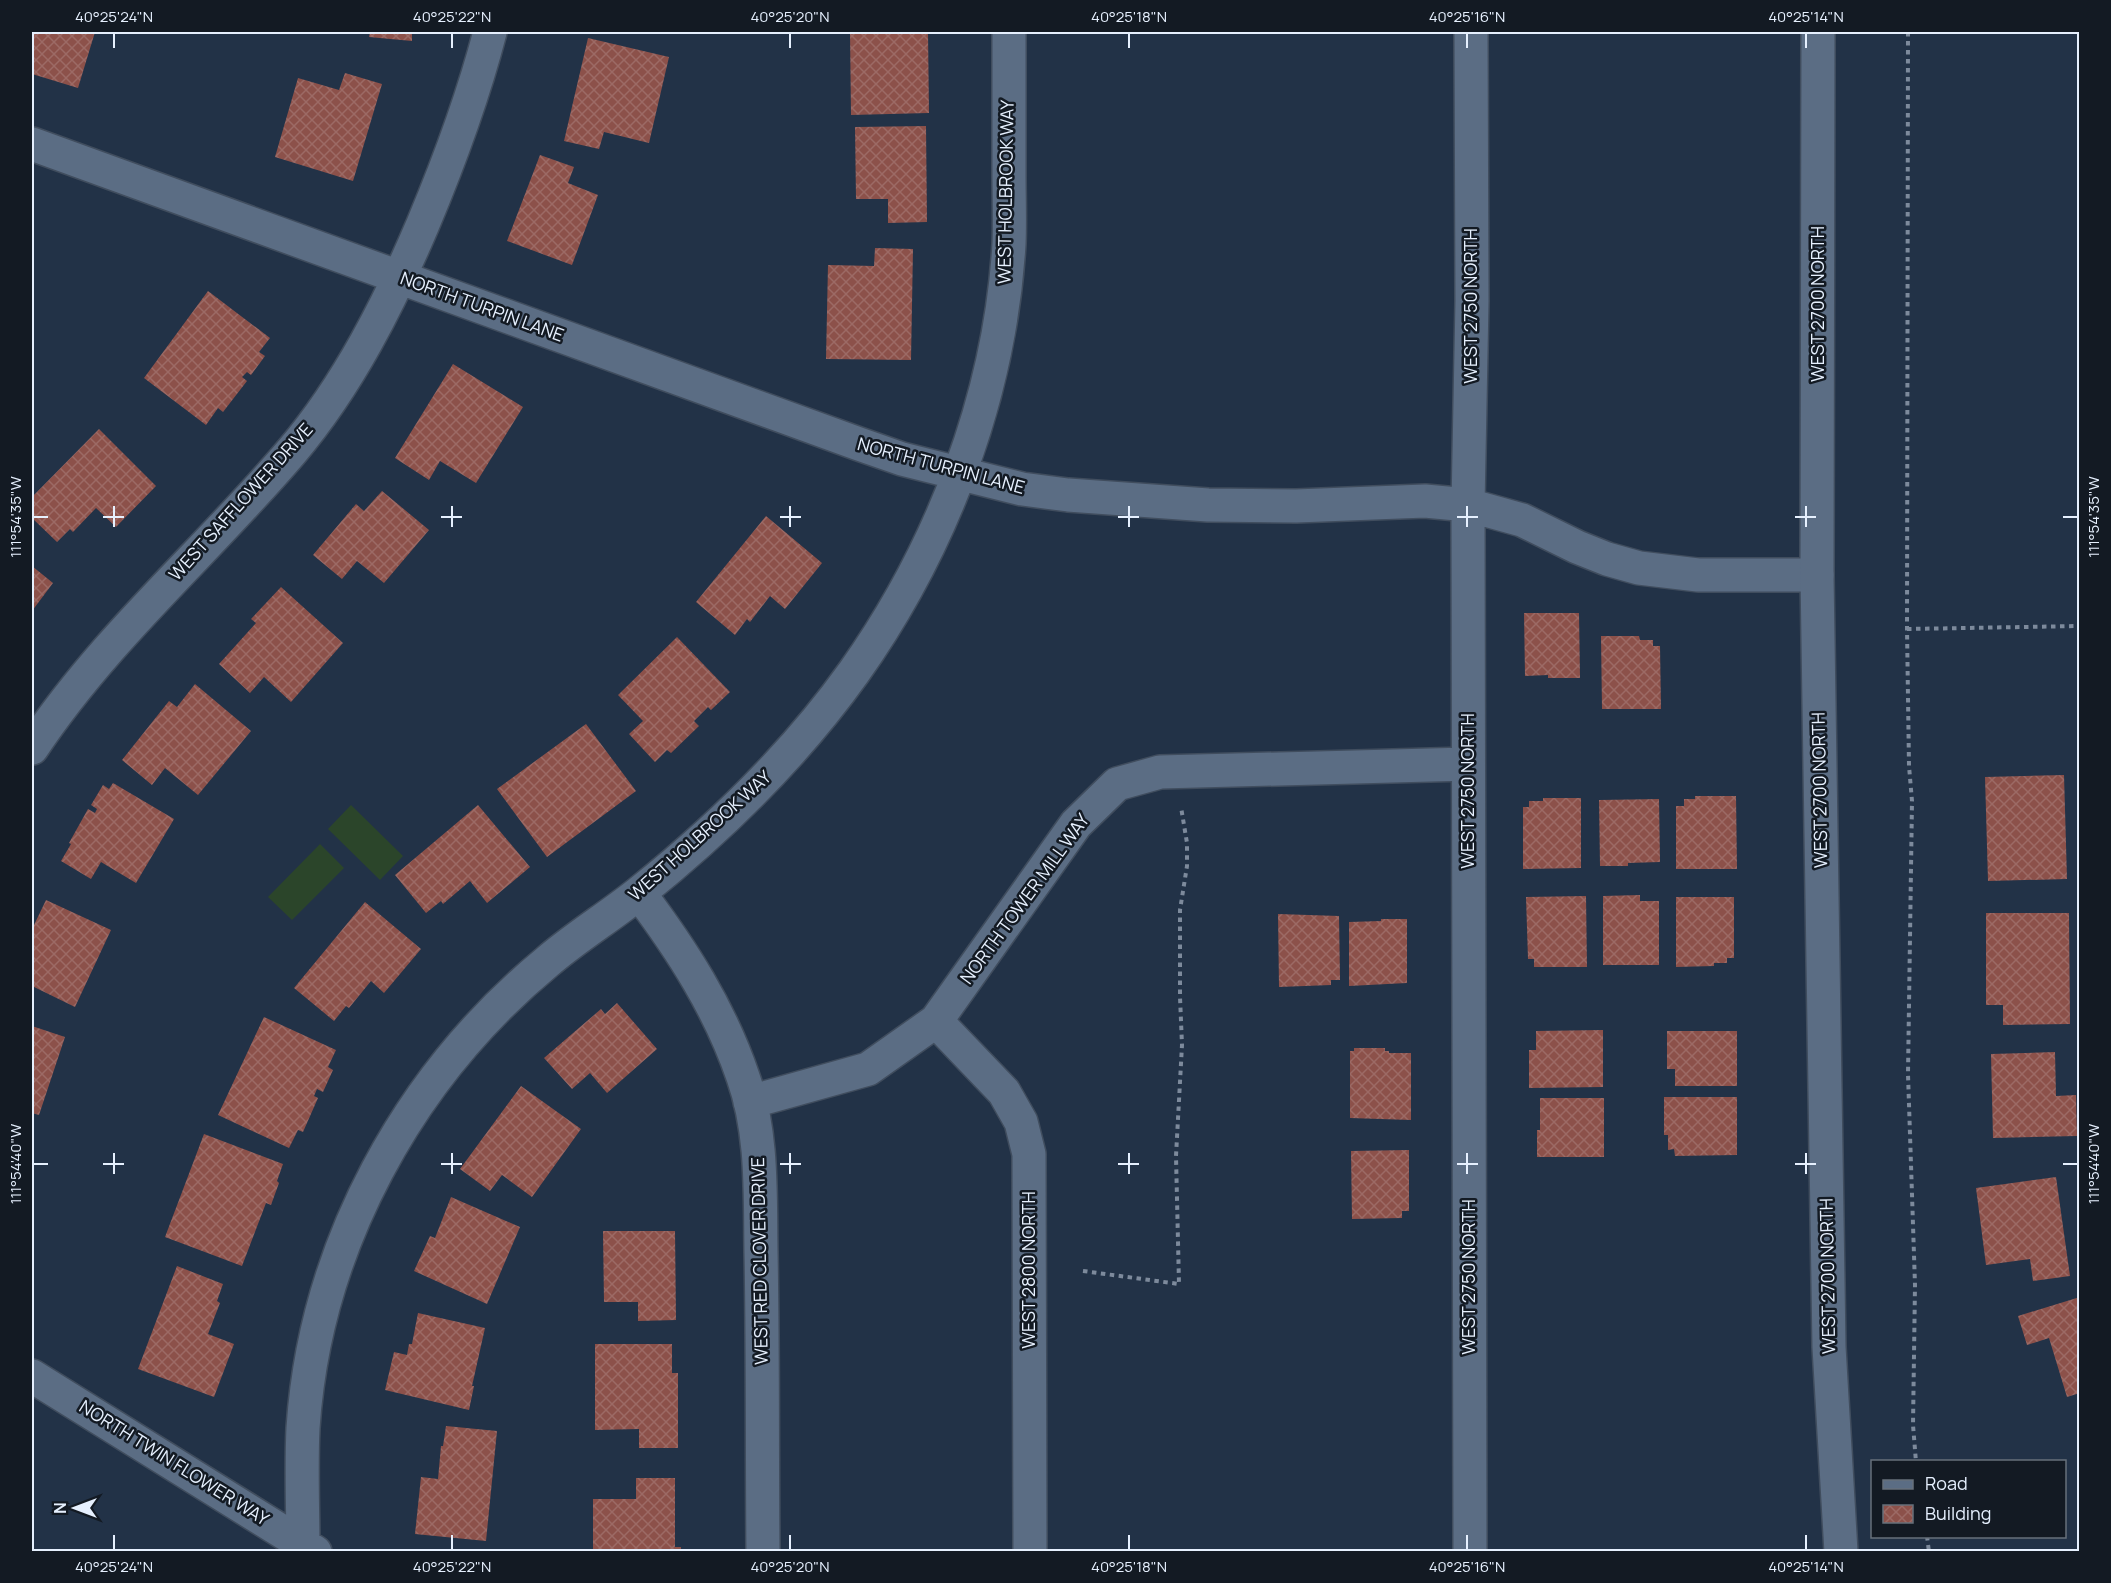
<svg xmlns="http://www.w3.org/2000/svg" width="2111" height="1583" font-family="Manrope,sans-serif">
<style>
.grass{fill:#2b452a}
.building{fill:url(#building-cross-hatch)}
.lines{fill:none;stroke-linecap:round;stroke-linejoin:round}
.minor-casing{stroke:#404d5e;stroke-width:36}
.tertiary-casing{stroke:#404d5e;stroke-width:36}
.path{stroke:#7d8a9c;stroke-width:4;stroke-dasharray:4.5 4.5;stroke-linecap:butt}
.minor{stroke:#5b6d84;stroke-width:33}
.tertiary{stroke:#5b6d84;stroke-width:33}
.ticks{fill:none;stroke:#e6f0fe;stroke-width:2}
.labels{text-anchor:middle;stroke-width:5;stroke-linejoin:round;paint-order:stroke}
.street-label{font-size:18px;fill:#e6f0fe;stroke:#131a23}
.neatline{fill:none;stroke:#e6f0fe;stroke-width:2}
.ticks-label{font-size:15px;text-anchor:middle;fill:#e6f0fe}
</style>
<defs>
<pattern id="building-cross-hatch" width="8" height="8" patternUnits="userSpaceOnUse" patternTransform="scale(1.5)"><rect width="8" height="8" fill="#8c514a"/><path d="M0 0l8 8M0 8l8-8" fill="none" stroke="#9c6a65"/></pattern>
</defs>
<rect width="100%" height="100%" fill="#223247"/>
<path class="grass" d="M351 805 403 856 380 880 328 829Z
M320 844 344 868 292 920 268 897Z"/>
<path class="building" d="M32 32H95L78 88 32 74Z
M370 32H412V41L369 37Z
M850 32H928L929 113 851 115Z
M588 38 669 57 649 143 604 132 599 149 564 141Z
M345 73 382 84 353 181 275 157 298 78 339 90Z
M926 126 927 222 888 223V199H856L855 127Z
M540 155 574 167 568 183 598 195 572 265 507 241Z
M875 248 913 249 911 360 826 359 828 265 874 266Z
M208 291 270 338 259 352 265 356 251 375 247 372 242 377 247 381 223 412 218 408 206 425 144 378Z
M453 364 523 407 476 483 440 461 429 480 395 458Z
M99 429 156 486 116 527 96 508 73 532 70 529 57 542 32 518V497Z
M382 491 429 530 384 583 357 561 342 579 313 555 356 504 364 511Z
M766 516 822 563 785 609 770 596 750 622 747 619 735 635 696 602Z
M32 566 53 583 32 611Z
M281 587 343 643 291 702 264 677 250 693 219 664 256 623 251 619Z
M1524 613H1579L1580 678H1548V675L1525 676Z
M1601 636H1639L1640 640H1653V646H1660L1661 709H1602Z
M677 637 730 692 711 710 708 707 694 721 699 726 671 753 667 750 655 762 629 734 643 721 618 695Z
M195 684 251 731 198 795 165 768 152 785 122 760 169 701 177 707Z
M586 724 636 791 547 857 497 789Z
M2064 775 2067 879 1988 881 1985 777Z
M113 783 174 819 136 883 101 862 91 879 61 861 71 844 69 843 88 809 95 813 97 809 91 805 103 785 109 789Z
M1695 796H1736L1737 869H1676V806H1684V799H1695Z
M1543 798H1581V868L1523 869V807H1529V801H1543Z
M1659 799 1660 862 1628 863V866H1600L1599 800Z
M478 805 530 867 487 903 470 881 443 904 441 901 426 913 395 875Z
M1640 895V901H1659V965H1603V896Z
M1586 896 1587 967H1534V959H1528L1526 897Z
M1676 897H1734V958H1727V963H1714V966L1676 967Z
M46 900 111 930 75 1007 32 986V924L34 925Z
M365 902 421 949 384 993 371 981 349 1008 346 1006 334 1021 294 988Z
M1986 913H2069L2070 1024 2003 1025V1005H1986Z
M1278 914 1339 916 1340 980H1331V985L1279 987Z
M1381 919H1407V983L1349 986V922L1381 921Z
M617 1003 657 1049 607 1093 590 1073 572 1089 544 1058 601 1009 605 1014Z
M264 1017 336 1050 328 1067 333 1070 323 1092 317 1089 314 1096 318 1098 303 1132 298 1130 289 1148 218 1115Z
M32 1026 65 1037 39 1115 32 1113Z
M1603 1030V1087L1529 1088V1050H1536V1031Z
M1667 1031H1737V1086H1675V1069H1667Z
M1354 1048H1385V1051H1389V1053H1411V1120L1350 1118V1051H1354Z
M2055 1052 2056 1096 2076 1095 2077 1136 1993 1138 1991 1054Z
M521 1086 581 1129 532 1197 502 1175 490 1191 460 1169Z
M1664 1097H1737V1155L1675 1156 1674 1149 1668 1150V1135H1664Z
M1540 1098H1604V1157H1537V1130H1540Z
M204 1134 283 1164 277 1181 279 1183 271 1205 266 1203 242 1266 165 1237Z
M1409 1150V1211H1402V1218L1352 1219 1351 1151Z
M2056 1177 2070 1276 2033 1281 2030 1259 1986 1265 1976 1188Z
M451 1197 520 1227 487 1304 414 1271 430 1236 435 1238Z
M603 1231H675L676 1320 638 1321V1302H604Z
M177 1266 223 1284 217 1301 220 1303 208 1334 234 1344 214 1397 138 1369Z
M2080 1297V1393L2067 1397 2049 1338 2027 1345 2018 1316Z
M418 1313 485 1328 472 1386H474L469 1410 385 1390 394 1352 407 1355 409 1344H412Z
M595 1344H672V1373H678V1448H639V1429L595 1430Z
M446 1426 497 1431 486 1541 415 1534 421 1477 438 1479 441 1446H443Z
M636 1478H675V1547H681V1552H593V1499H636Z"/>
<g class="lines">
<g class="minor-casing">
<path id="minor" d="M32 144 859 444 902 459 1022 489 1068 495 1208 505 1296 506 1425 501 1468 505 1522 520 1577 547 1607 559 1639 568 1698 575H1817
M32 748C105 638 207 551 292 451 348 385 389 304 423 224 449 162 473 97 490 32
M639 893C682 950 720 1009 743 1077 763 1133 760 1195 761 1252 763 1352 762 1452 763 1552
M936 1021 1004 1092 1021 1122 1029 1154 1030 1552
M750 1102 868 1069 936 1021 1076 824 1117 784 1160 772 1468 764
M32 1376 315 1552
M303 1552C303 1510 301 1469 303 1428 315 1247 408 1077 547 962 576 937 609 917 639 893 720 828 794 756 854 672 942 548 1000 396 1009 244 1010 221 1009 197 1009 173 1009 126 1009 79 1009 32
M1470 1552 1468 505 1472 301 1471 32"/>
</g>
<g class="tertiary-casing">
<path id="tertiary" d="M1818 32 1817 575 1829 1347 1841 1552"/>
</g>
<path class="path" d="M1908 32 1907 629 1909 766 1912 801 1908 1074 1915 1285 1913 1425 1916 1462
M1907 629 2080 626
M1083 1271 1179 1284 1176 1156 1182 1045 1180 997V910L1187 866V843L1181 807
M1927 1536 1929 1552"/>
<use href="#minor" class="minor"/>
<use href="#tertiary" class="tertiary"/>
</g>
<path class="ticks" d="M114 33V48M452 33V48M790 33V48M1129 33V48M1467 33V48M1806 33V48M114 506V527M452 506V527M790 506V527M1129 506V527M1467 506V527M1806 506V527M33 517H48M103 517H124M441 517H462M780 517H801M1118 517H1139M1457 517H1478M1795 517H1816M2063 517H2078M114 1153V1174M452 1153V1174M790 1153V1174M1129 1153V1174M1467 1153V1174M1806 1153V1174M33 1164H48M103 1164H124M441 1164H462M780 1164H801M1118 1164H1139M1457 1164H1478M1795 1164H1816M2063 1164H2078M114 1535V1550M452 1535V1550M790 1535V1550M1129 1535V1550M1467 1535V1550M1806 1535V1550"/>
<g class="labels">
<g class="street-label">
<text transform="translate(1006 192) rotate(-89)" y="6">WEST HOLBROOK WAY</text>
<text transform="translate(1818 304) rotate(-90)" y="6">WEST 2700 NORTH</text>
<text transform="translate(1471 306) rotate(-90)" y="6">WEST 2750 NORTH</text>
<text transform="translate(482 307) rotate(20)" y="6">NORTH TURPIN LANE</text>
<text transform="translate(941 466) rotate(15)" y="6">NORTH TURPIN LANE</text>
<text transform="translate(241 502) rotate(-48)" y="6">WEST SAFFLOWER DRIVE</text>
<text transform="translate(1820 790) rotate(-91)" y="6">WEST 2700 NORTH</text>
<text transform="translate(1468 791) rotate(-90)" y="6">WEST 2750 NORTH</text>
<text transform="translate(700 836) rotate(-42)" y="6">WEST HOLBROOK WAY</text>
<text transform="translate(1025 899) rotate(-54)" y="6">NORTH TOWER MILL WAY</text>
<text transform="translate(760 1261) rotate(-91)" y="6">WEST RED CLOVER DRIVE</text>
<text transform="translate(1029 1270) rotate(-90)" y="6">WEST 2800 NORTH</text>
<text transform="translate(1828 1276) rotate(-91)" y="6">WEST 2700 NORTH</text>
<text transform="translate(1469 1277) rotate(-90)" y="6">WEST 2750 NORTH</text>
<text transform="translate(174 1463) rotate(32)" y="6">NORTH TWIN FLOWER WAY</text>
</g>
</g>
<rect width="2111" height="1583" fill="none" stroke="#131a23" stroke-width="66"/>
<rect x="1871" y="1460" width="195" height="78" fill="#131a23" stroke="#67707b" stroke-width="1.5"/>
<rect x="1883" y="1480" width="30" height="9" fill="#5b6d84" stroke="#67707b" stroke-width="1.5"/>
<text x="1925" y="1490" font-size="18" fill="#e6f0fe">Road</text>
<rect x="1883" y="1505" width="30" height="18" fill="url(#building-cross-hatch)" stroke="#67707b" stroke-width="1.5"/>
<text x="1925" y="1520" font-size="18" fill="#e6f0fe">Building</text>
<g transform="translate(75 1508) rotate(270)" stroke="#131a23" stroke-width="4.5" paint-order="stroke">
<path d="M0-4.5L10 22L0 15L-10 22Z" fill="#e6f0fe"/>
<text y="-9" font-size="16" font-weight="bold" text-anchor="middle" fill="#e6f0fe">N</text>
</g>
<rect x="33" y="33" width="2045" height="1517" class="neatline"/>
<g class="ticks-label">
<text x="114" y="22">40°25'24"N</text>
<text x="452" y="22">40°25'22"N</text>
<text x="790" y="22">40°25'20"N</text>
<text x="1129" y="22">40°25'18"N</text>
<text x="1467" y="22">40°25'16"N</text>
<text x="1806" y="22">40°25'14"N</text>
<text transform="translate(2094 517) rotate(-90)" y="5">111°54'35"W</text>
<text transform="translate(16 517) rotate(-90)" y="5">111°54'35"W</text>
<text transform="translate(2094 1164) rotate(-90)" y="5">111°54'40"W</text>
<text transform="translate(16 1164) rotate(-90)" y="5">111°54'40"W</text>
<text x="114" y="1572">40°25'24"N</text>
<text x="452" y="1572">40°25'22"N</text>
<text x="790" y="1572">40°25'20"N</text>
<text x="1129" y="1572">40°25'18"N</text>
<text x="1467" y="1572">40°25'16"N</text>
<text x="1806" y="1572">40°25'14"N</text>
</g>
</svg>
